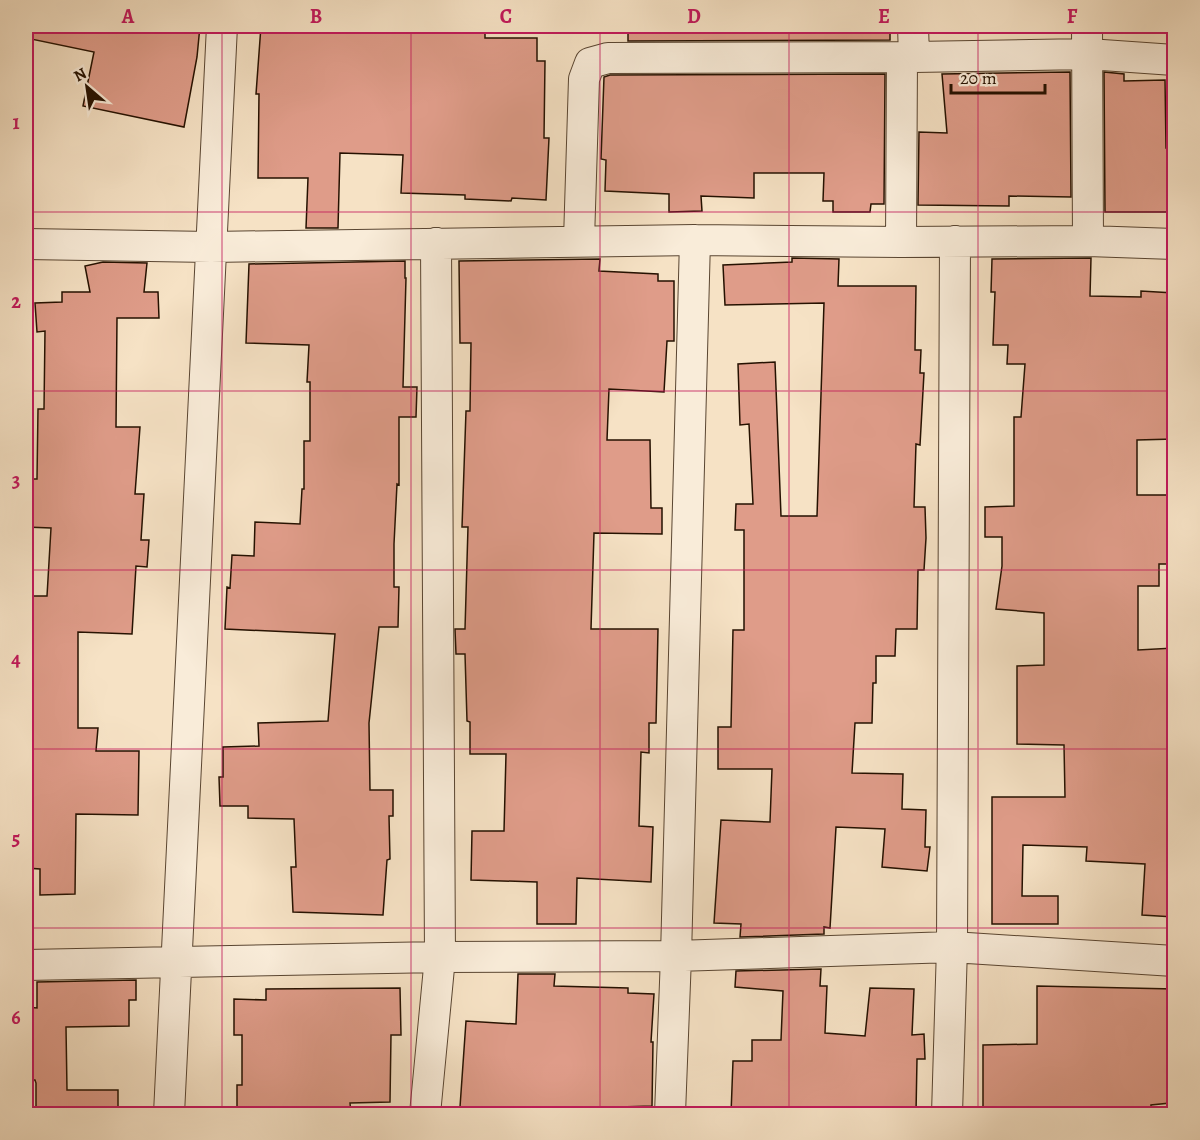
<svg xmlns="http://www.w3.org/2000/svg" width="1200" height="1140" font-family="Alegreya,serif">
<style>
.building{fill:#df9c89;stroke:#251100;stroke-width:1.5}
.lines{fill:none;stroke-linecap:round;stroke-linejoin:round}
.minor-casing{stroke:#594531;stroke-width:32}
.minor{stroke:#f9ecd9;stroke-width:30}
.grid{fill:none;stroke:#c2185b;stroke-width:1.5;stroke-opacity:0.55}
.neatline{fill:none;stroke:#c2185b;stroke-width:2}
.grid-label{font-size:20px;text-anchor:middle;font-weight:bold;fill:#c2185b}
</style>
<rect width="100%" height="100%" fill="#f6e2c5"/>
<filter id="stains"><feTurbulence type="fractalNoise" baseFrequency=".00333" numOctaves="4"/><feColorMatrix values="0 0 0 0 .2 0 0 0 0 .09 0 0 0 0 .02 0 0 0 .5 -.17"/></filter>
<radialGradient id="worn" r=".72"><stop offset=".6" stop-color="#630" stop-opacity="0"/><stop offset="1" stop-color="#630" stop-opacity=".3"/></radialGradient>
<path class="building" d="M26 26H200L197 57 184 127 83 106 94 52 26 38Z
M261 26H485V38H537V61H545L544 138H549L546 200 512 198 511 201 465 199V195L401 193 403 155 340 153 338 228H306L308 178H258L259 94H256Z
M628 26H890V40L628 41Z
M1070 72 1071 197 1009 196V206L918 205 919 132 947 133 942 74Z
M1104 72 1124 74V81L1165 80 1166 148H1174V212H1105Z
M885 74 884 204H871L870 212H833V201H823L824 173H754V198L701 196 702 211 669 212V194L605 191 606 160 601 159 604 77 610 75Z
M792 258 839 259 838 286H916L915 350H921L920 373H924L920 445 916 444 914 507H925L926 538 924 570H918L917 629H896L895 656H876V683H873L872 723H855L852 773 903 774 902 809 926 810 925 847H930L927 871 882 867 885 829 836 827 830 928 824 927V934L740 937 741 924 714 923 721 820 770 822 772 769H718V727H731L733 630H744V530H735L736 504H753L749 424 740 425 738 364 775 362 781 516H817L824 303 725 305 723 265 792 262Z
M1091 258 1090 296 1141 297V291L1174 293V439L1137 440V495H1174V564H1159V586H1138V650L1174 648V917L1142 915 1145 864 1086 861 1087 847 1023 845 1022 896H1058V924H992V797H1065L1064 745 1017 744V666L1044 665V613L996 609 1002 566V537H985V507L1014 506V417H1021L1025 364H1007L1008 345H993L995 292H991L992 259Z
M600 259 599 271 658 274V281H674V341H667L664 392 609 389 607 440H650L651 508H662V534L594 533 591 629H658L656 723H649V753L641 752 639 826 653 827 651 882 577 878 576 924H537V882L471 880 472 831H504L506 754H470V722L467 721 465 654H456L455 629H465L468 527H462L466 411H470L471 343H460L459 261Z
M405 261V278H406L403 387H417L416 417H399V485L397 484 394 544V587H399L398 627H379L369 723 370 790H393V816H389L390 859 387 860 383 915 293 912 291 867H296L294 819 248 818V806H220L219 777H223V747L259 746 258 723 328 721 335 634 225 629 227 587 230 588 232 555 254 556 255 522 300 524 302 489H304V441H310V382H307L309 345 246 343 249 264Z
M103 262 147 263 144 292H158L159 318H117L116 427H140L135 494H144L141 540H149L147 567 136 566 132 634 78 632V728H98L96 751H139L138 815 76 814 75 894 40 895V869L26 868V596H47L51 528 26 527V479H37L38 409H44L45 331 37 332 35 303 62 302V292H90L85 266Z
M821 969 820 986H827L825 1033 865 1036 870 988 914 989 912 1035 924 1034 925 1059H917L916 1113 883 1112 882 1114H731L733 1061H752V1040H781L783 991 735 987 736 971Z
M518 974H555L554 986 628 988V993L654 994 651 1042H653L652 1106 587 1108V1114H465V1107H460L466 1021 516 1024Z
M136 980V1000H129V1026L66 1027 67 1090H118V1114H36V1083L35 1080H26V1007L37 1008V982Z
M1037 986 1174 989V1065H1168L1170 1103 1151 1105V1114H983V1045L1037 1044Z
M400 988 401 1035H391L390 1102 350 1103 351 1114H237V1085H242V1035H234V999L266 1000V989Z"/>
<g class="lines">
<g class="minor-casing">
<path id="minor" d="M913 26 914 57
M1087 26 1088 241
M579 240 584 79 590 63 608 58 914 57 1088 54 1174 60
M901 242 902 57
M26 244 211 247 695 240 901 242 1088 241 1174 244
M26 965 440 957 676 956 952 947 1174 961
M169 1114 222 26
M425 1114 440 957 436 243
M670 1114 676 956 695 240
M947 1114 952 947 955 241"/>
</g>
<use href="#minor" class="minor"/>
</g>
<path class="grid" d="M222 26V1114M411 26V1114M600 26V1114M789 26V1114M978 26V1114M26 212H1174M26 391H1174M26 570H1174M26 749H1174M26 928H1174"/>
<rect width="1200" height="1140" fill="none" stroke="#f6e2c5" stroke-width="66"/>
<g transform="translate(87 87) rotate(331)" stroke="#f9ecd9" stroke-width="4.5" paint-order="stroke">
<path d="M0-4.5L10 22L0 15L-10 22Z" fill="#251100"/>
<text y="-9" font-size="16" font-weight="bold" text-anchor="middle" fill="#251100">N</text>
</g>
<path d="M951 84v9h94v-9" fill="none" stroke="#251100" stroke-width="3"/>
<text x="960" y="84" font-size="18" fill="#251100" stroke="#f9ecd9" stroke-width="4.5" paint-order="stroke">20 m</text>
<rect x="33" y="33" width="1134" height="1074" class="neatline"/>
<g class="grid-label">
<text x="128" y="23">A</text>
<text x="316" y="23">B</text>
<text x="506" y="23">C</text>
<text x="694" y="23">D</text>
<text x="884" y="23">E</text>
<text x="1072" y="23">F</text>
<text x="16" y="129">1</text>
<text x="16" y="308">2</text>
<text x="16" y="487">3</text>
<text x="16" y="666">4</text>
<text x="16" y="845">5</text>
<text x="16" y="1024">6</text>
</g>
<rect width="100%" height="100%" filter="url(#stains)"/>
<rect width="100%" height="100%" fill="url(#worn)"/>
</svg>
